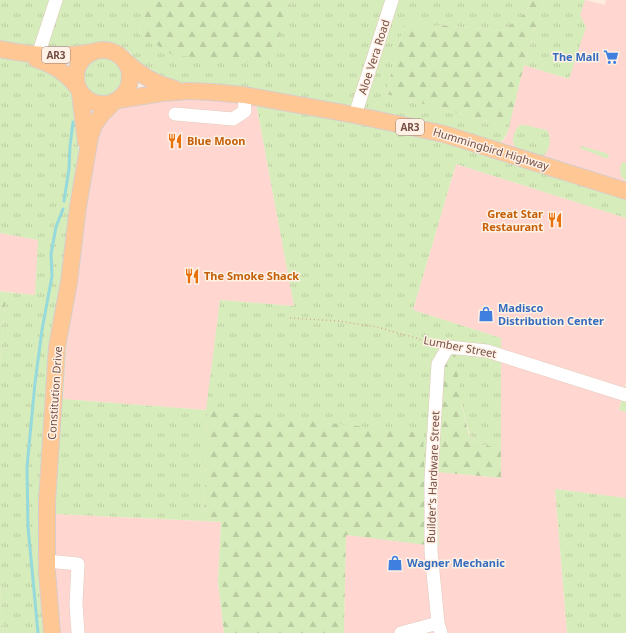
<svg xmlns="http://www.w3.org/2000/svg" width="626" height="633" font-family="'Noto Sans',sans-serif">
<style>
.commercial{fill:#ffd7d0}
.grass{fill:url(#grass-tufts)}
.forest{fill:url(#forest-firs)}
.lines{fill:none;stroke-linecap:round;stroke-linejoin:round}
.stream{stroke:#96dadb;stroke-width:3}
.minor-casing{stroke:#e4c9bc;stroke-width:14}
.major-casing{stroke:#d8cdcb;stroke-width:18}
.path{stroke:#daa796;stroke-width:1.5;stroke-dasharray:1 3;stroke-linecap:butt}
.minor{stroke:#fff;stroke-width:13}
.major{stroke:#ffc793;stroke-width:16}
.labels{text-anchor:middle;stroke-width:3;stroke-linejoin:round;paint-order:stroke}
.shield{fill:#fff1e5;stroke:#9e7f74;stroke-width:1}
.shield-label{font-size:10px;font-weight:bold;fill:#754e44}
.street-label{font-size:11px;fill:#754e44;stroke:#fff1e5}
.shop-label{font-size:11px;font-weight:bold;fill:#366cbe;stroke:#fff1e5;text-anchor:start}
.food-label{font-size:11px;font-weight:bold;fill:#c56008;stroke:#fff1e5;text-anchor:start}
</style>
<defs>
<pattern id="grass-tufts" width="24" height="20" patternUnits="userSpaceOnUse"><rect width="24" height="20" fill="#d6ecbb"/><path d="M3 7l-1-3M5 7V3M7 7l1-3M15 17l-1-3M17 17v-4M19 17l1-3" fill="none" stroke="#bbcca2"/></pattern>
<pattern id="forest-firs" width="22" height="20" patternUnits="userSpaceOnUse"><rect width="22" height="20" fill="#d6ecbb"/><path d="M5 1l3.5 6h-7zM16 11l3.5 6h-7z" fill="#bbcca2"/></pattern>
</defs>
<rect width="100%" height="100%" fill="#feecdd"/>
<path class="commercial" d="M585 0 605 5 606 0H626V164L623 179 626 182 543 156 546 153 547 130 524 125H520L518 149 499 144 504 140 507 134 524 65 569 79 580 15Z
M165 96 256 103 294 306 220 300 207 410 63 399 70 288 93 136 112 112 122 107Z
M456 164 626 218V382L619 409 626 412V498L555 489 567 633H344L346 535 439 546 437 472 501 478V338L413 310Z
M0 233 39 240 35 295 0 291Z
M54 514 221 522 218 582 224 633H59L54 571Z"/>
<path class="grass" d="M0 0H147L139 34 270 64 291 0H531L526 12 503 31 441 25 428 28H417L413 21 404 24 386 94 503 125 510 123C508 132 506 138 499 144 430 127 362 107 292 95 254 89 215 87 177 84L168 82 138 64 130 52 121 46 113 43H95L72 50 0 43Z
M544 0H585L580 15 586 27 569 79 524 65Z
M0 56 44 66 55 71 74 94 79 131 78 148 91 149 70 288 63 399 206 410 220 300 294 306 256 103 417 135 472 150 626 197V218L456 164 413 310 501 338V448L482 445 470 436 461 400 437 472 439 546 427 545 207 411 204 521 54 514 52 633H3L0 586V363L6 292 35 295 38 240 0 233Z
M84 78a20 20 0 1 1 40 0a20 20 0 1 1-40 0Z
M520 125H524L547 130C552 139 550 150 543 156 533 154 511 152 513 139 514 133 516 129 520 125Z
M581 146 606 153 609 156 608 158H605L580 148Z
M622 162 626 163V181C619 175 619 171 622 162Z
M626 384V412L619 410Z
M555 489 626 498V633H567Z"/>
<path class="forest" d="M147 0H291L270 64 173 55 139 34Z
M531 0H544L524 65 510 123 503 125 386 94 404 24 409 21H414L418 28H428L441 25 503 31 526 12Z
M0 291 6 292 0 363Z
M449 350 455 351 461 400 469 436 482 445 501 448V478L437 472 444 365Z
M207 410 423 433 427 545 346 535 344 633H224L218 582 221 522 204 521Z
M0 586 3 633H0Z"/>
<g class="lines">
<path class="stream" d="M64 201 69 169 70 146 73 122
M38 633 28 527 27 467 35 383 42 330 52 276 51 254 56 227 63 209"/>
<g class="minor-casing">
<path id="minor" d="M38 55 56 0
M175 114 233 119 245 111 244 95
M355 115 392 0
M47 561 78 564 76 604 78 633
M401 633 438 623
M441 633 438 623 431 551V479L438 364 448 347 487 351 626 395"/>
</g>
<g class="major-casing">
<path id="major" d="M0 49C30 55 61 58 92 52
M76 77a27 27 0 1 1 54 0a27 27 0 1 1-54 0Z
M36 59C53 65 66 72 77 87
M125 61C140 75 155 84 175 89
M80 93 86 142
M118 100 162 93 189 91 211 92 244 95 355 115 444 134 626 191
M52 633 47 571V502L57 347 69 282 78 207 90 137 94 125 102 114 113 103"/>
</g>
<path class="path" d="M290 318 338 321 377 327 437 344"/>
<use href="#minor" class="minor"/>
<use href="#major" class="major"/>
</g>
<defs>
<g id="supermarket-bare" transform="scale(1.2)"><path d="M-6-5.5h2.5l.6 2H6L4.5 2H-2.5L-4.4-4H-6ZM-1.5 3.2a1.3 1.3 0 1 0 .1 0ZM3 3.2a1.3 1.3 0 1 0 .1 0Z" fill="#3f7fe0" stroke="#fff1e5" stroke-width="2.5" paint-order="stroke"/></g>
<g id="restaurant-bare" transform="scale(1.2)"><path d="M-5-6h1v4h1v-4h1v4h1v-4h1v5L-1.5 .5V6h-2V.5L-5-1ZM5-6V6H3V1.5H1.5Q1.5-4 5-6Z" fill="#e8710a" stroke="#fff1e5" stroke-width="2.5" paint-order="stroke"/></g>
<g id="shop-bare" transform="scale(1.2)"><path d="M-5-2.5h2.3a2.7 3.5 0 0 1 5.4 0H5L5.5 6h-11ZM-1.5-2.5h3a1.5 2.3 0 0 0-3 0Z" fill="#3f7fe0" stroke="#fff1e5" stroke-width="2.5" paint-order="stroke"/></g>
</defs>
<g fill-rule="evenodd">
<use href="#supermarket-bare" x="611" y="57"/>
<use href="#restaurant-bare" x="175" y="141"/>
<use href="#restaurant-bare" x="555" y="220"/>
<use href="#restaurant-bare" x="192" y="276"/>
<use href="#shop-bare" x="486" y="314"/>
<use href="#shop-bare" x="395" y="563"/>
</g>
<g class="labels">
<g class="shield">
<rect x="42" y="47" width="28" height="16" rx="3"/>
<rect x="396" y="119" width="28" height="16" rx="3"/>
</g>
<g class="shield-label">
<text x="56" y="59">AR3</text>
<text x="410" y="131">AR3</text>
</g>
<g class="street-label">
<text transform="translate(374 57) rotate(-72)" y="4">Aloe Vera Road</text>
<text transform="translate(491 149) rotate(17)" y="4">Hummingbird Highway</text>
<text transform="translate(460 347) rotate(11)" y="4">Lumber Street</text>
<text transform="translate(55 393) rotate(-86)" y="4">Constitution Drive</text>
<text transform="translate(433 477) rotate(-88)" y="4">Builder's Hardware Street</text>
</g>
<g class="shop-label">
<text x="599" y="61" text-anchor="end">The Mall</text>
<text x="498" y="312">Madisco<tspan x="498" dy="13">Distribution Center</tspan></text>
<text x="407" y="567">Wagner Mechanic</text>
</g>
<g class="food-label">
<text x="187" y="145">Blue Moon</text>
<text x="543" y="218" text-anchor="end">Great Star<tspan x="543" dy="13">Restaurant</tspan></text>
<text x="204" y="280">The Smoke Shack</text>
</g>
</g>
</svg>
